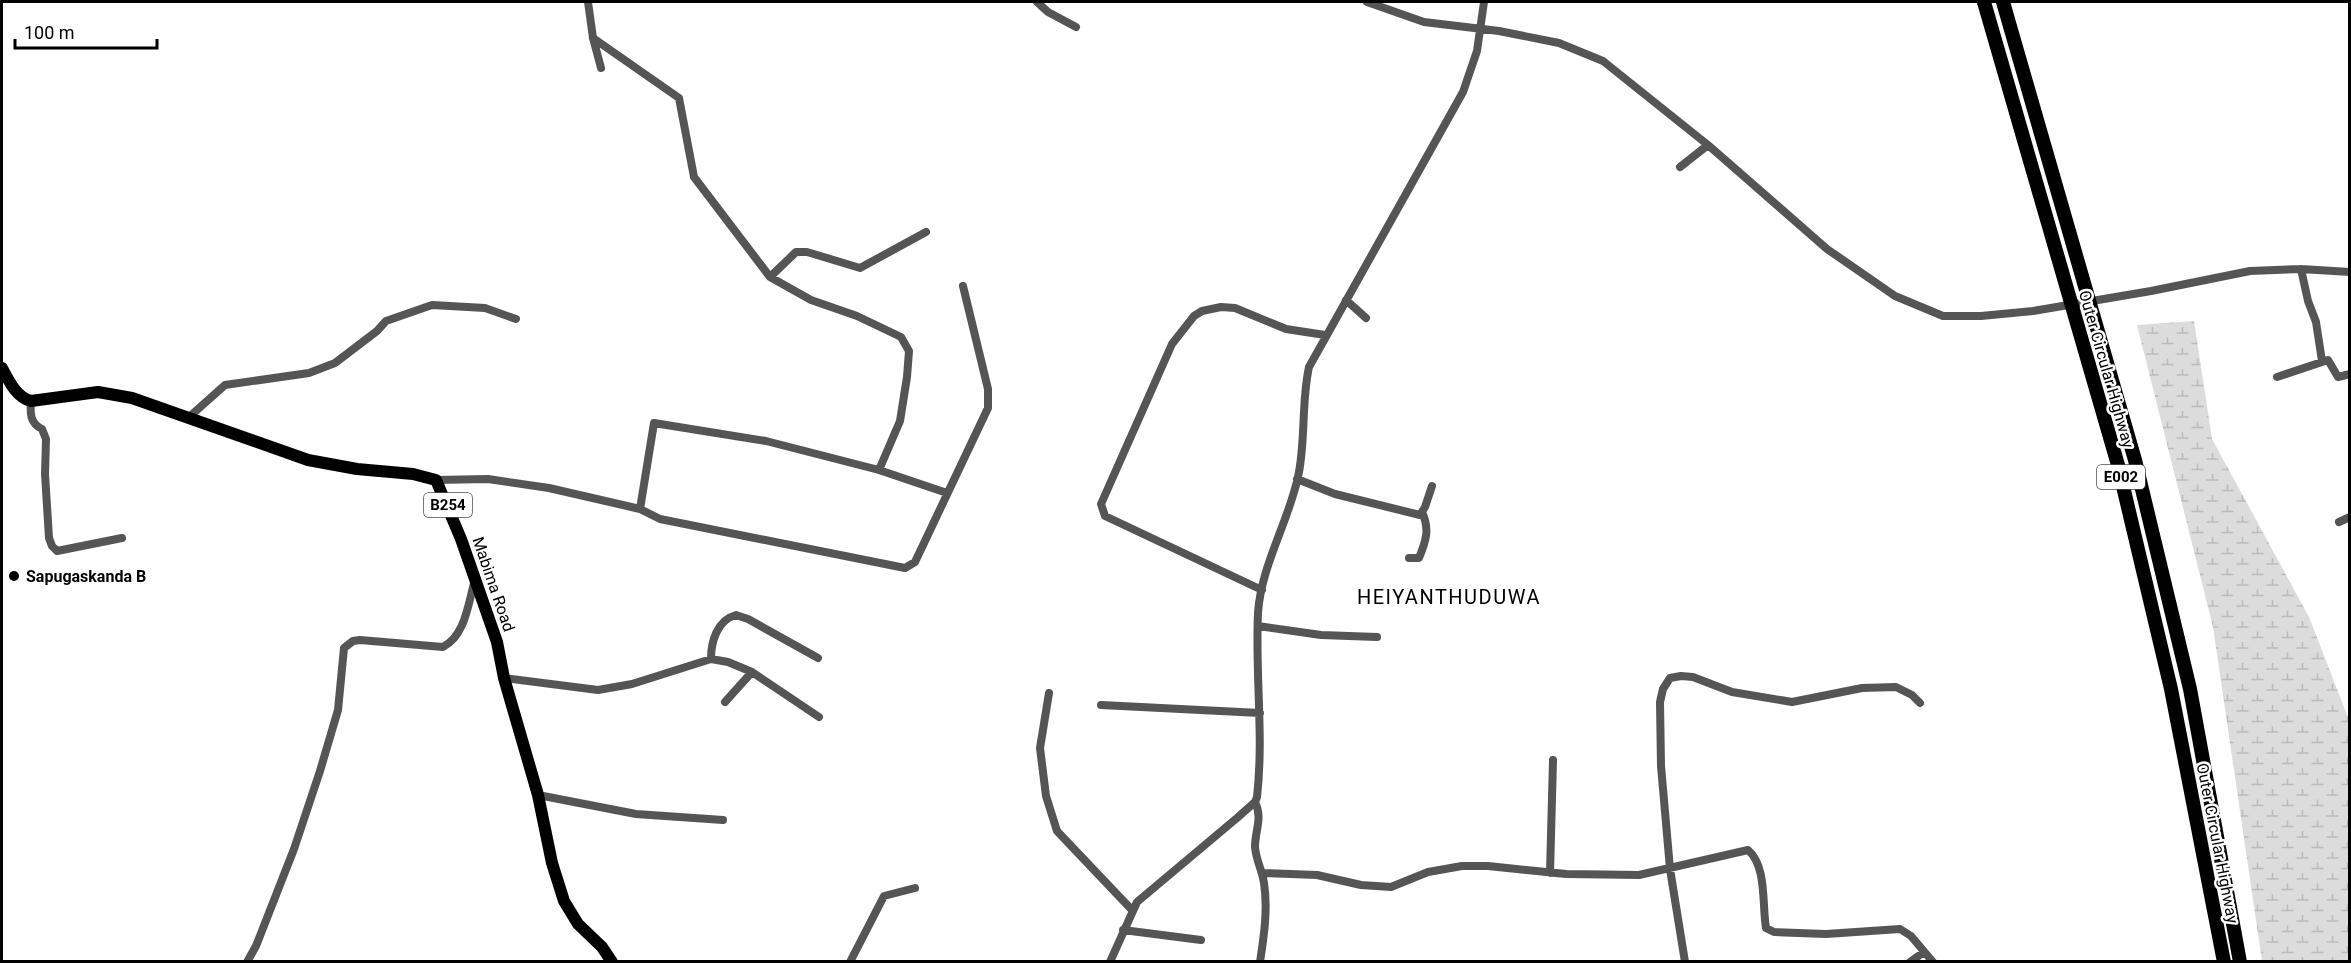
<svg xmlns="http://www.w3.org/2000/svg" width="2351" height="963" font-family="Roboto,sans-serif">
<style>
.wetland{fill:url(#wetland-marsh)}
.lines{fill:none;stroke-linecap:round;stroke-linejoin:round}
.street{stroke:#555;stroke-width:8}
.primary{stroke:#000;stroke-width:12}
.highway{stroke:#000;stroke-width:14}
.poi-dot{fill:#000;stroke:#fff;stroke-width:2}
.labels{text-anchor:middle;stroke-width:5;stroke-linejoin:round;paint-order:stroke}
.shield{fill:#fff;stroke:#4c4c4c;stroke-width:1.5}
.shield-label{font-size:15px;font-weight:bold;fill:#000}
.street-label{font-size:16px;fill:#000;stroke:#fff}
.poi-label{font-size:16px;font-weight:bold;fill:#000;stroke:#fff;text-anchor:start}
.quarter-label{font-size:20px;letter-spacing:1.5px;fill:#000;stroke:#fff}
</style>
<defs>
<pattern id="wetland-marsh" width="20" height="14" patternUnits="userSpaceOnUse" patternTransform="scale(1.5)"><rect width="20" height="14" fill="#dcdcdc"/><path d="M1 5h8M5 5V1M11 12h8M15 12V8" fill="none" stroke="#bbb"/></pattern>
</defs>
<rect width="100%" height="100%" fill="#fff"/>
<path class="wetland" d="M2194 321 2212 439 2309 617 2349 720V961H2262L2213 627 2137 325Z"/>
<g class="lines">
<path class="street" d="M588 2 593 38 601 68
M1037 2 1048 12 1076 27
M1367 2 1424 22 1499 31 1559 43 1603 61 1708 145 1827 249 1895 296 1943 316H1981L2033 311 2151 291 2250 271 2301 269 2350 272
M593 38 679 98 694 177 770 277 811 300 857 316 901 337 909 351 907 377 900 421 879 470
M1680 167 1708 145
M2301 269 2308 301 2316 322 2322 361
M770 277 796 252H807L860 268 926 232
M1346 300 1366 318
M2277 377 2328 360 2338 377 2350 374
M31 401C30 414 30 423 42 429L46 439 45 474 49 538 52 546 57 551 122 538
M188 418 225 385 309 373 335 363 377 331 386 321 432 305 485 308 516 319
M1297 479 1335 494 1420 515 1425 507 1432 486
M436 480 488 479 549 488 640 509 660 519 905 568 915 562 988 408V389L963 286
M640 509 654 423 766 441 879 470 947 493
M2339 522 2350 517
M1409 558H1419C1426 541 1430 529 1422 512
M1262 590 1105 516 1101 504 1172 344 1194 316 1202 311 1221 307 1235 308 1286 329 1325 335
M1258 626 1321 635 1377 637
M711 659C711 642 717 620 736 615L748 619 818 658
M504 678 598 690 632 684 711 659 728 662 752 672 819 717
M1049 693 1040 748 1046 796 1057 831 1132 910
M725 702 752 672
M1101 705 1260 713
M538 795 636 814 723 820
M1255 802C1263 818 1255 830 1255 847 1256 860 1262 870 1264 883 1268 909 1264 936 1260 962
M1262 873 1317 875 1361 885 1391 887 1428 872 1462 866H1488L1566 874 1639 875 1748 850C1767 866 1762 905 1766 928L1774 932 1826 934 1900 929 1911 936 1933 962
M1550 873 1553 760
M1123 930 1201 940
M247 962 256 946 294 849 320 771 338 710 344 648 353 641 360 640 443 647C466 635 468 603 475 580
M850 962 884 896 915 888
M1110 962 1137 902 1237 818 1255 802 1257 797C1264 735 1255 675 1258 613 1261 566 1288 523 1298 477 1306 441 1301 403 1309 367L1463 92 1477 51 1484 2
M1685 962 1670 869 1661 766 1660 702 1663 689 1670 678 1681 676 1693 677 1732 692 1792 702 1862 688 1896 687 1912 695 1920 703
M1910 962 1924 952"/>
<path class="primary" d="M2 368C9 381 16 397 31 401L98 392 132 398 308 460 357 469 413 474 436 480 461 539 497 642 504 678 538 795 552 863 564 901 578 924 602 947 612 962"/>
<path class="highway" d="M1984 2 2118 465 2171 689 2224 962
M2003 2 2135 460 2190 689 2240 962"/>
</g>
<circle class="poi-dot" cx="14" cy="576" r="6"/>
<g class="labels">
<g class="shield">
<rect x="2097" y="465" width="48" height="24" rx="4.5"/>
<rect x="424" y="493" width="48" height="24" rx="4.5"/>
</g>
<g class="shield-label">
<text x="2121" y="482">E002</text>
<text x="448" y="510">B254</text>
</g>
<g class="street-label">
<text transform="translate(2107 369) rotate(74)" y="6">Outer Circular Highway</text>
<text transform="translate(494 584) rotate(71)" y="6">Mabima Road</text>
<text transform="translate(2218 843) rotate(79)" y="6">Outer Circular Highway</text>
</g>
<g class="poi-label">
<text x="26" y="582">Sapugaskanda B</text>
</g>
<g class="quarter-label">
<text x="1449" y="604">HEIYANTHUDUWA</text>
</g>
</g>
<rect width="2351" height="963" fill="none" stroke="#000000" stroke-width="6"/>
<path d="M15 39v9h142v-9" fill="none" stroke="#000000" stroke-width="3"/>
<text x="24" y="39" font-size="18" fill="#000000" stroke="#ffffff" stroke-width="4.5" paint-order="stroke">100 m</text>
</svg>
